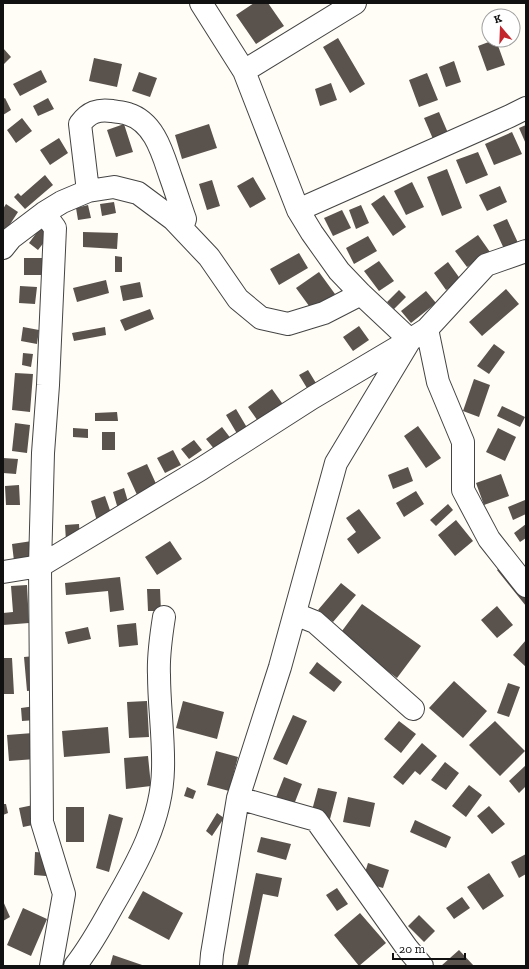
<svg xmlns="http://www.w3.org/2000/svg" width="529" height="969" font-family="'Zilla Slab',serif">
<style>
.building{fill:#5a524d}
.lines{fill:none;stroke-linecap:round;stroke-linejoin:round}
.minor-casing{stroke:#444;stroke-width:24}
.minor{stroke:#fff;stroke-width:22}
</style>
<rect width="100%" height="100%" fill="#fffdf5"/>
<path class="building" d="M254 3H268L284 26 256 44 236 15Z
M338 38 365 84 350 93 323 47Z
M494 40H496L505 65 487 71 478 46Z
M3 48 11 57 3 65Z
M94 58 122 64 117 87 89 81Z
M454 61 461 82 446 87 439 67Z
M41 70 47 82 20 96 13 84Z
M139 72 157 78 150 97 132 91Z
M427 73 438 100 419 107 409 80Z
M331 83 337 100 320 106 315 89Z
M5 98 11 110 3 115V99Z
M48 98 54 109 38 116 33 106Z
M439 112 448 133 433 139 424 118Z
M22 118 32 131 16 143 7 130Z
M124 124 133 152 116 157 107 130Z
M209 124 217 148 182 159 175 135Z
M526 125V144L519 128Z
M512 132 522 154 494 165 485 144Z
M59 138 68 153 50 165 40 150Z
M478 152 488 175 466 184 456 160Z
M447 169 462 208 442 216 427 177Z
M45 175 53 185 25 209 14 197 18 193 21 196Z
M253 177 266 199 250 208 237 186Z
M212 180 220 206 207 210 199 184Z
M412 182 424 207 406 215 394 191Z
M500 186 507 202 487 211 479 195Z
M384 195 406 227 393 236 371 204Z
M114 202 116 213 102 216 100 204Z
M6 204 18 212 5 232 3 231V209Z
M88 205 91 218 78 220 76 208Z
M361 205 369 223 356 229 349 210Z
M342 210 351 228 333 236 324 218Z
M507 219 519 245 505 251 493 225Z
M43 224 52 232 38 250 29 243Z
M83 232 118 233 117 249 83 247Z
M478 235 490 252 467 267 455 251Z
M368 236 377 251 354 264 346 248Z
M299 253 308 268 279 285 270 269Z
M115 256 122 257V272H115Z
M24 258H43V275H24Z
M379 261 394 281 379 291 364 271Z
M448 262 461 280 446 290 434 273Z
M319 272 335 294 312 310 296 288Z
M106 280 109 293 77 302 73 288Z
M140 282 143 297 123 301 120 286Z
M20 286 37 287 35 304 19 303Z
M506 289 519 304 482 336 469 322Z
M399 290 406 297 394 309 387 302Z
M426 291 436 303 411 323 401 311Z
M150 309 154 319 125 331 120 320Z
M359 326 369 340 353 351 343 337Z
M23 327 39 330 37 344 21 341Z
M105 327 106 335 74 341 72 333Z
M494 344 505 352 489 374 477 366Z
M23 353 33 354 31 367 22 365Z
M308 370 319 388 310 393 299 375Z
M15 373 33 374 30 412 12 410Z
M474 379 490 385 479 417 463 411Z
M272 389 287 410 263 428 248 407Z
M502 406 525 417 520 427 497 416Z
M236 409 249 431 239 437 226 415Z
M117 412 118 421H95V413Z
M15 423 30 425 27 453 12 451Z
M418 426 441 458 426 468 404 436Z
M222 427 235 444 220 456 206 439Z
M73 428 88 429V438L73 437Z
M498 428 516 437 505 461 486 452Z
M102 432H115V450H102Z
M194 440 202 450 189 459 181 449Z
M173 450 181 465 165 473 157 458Z
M3 458 18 459 16 474 3 473Z
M147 464 158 488 138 497 127 473Z
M408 467 413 481 393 489 388 475Z
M501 474 509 496 484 505 476 483Z
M19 485 20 505H6L5 486Z
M124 488 129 505 118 509 113 492Z
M416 491 424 504 404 517 396 503Z
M105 496 112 516 97 521 91 501Z
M525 500 526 514 513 520 508 507Z
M448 504 453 510 436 526 430 520Z
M359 509 381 538 358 554 347 539 356 532 346 518Z
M456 520 473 541 455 556 438 535Z
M79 524 80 540 66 541 65 525Z
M526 524V538L520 542 514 533Z
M32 541 34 557 14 561 12 544Z
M170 541 182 559 157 575 145 557Z
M504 564 526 590V606L497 570Z
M120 577 124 610 110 612 108 591 66 595 65 583Z
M341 583 356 595 333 622 318 610Z
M27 585 29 623 3 625V613L13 612 11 586Z
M147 589H160L161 611H148Z
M362 604 421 646 397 678 339 635Z
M497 606 513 625 497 638 481 620Z
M136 623 138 645 119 647 117 625Z
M88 627 91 639 68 644 65 632Z
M526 640V667L513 655Z
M35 656 38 690 27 691 24 657Z
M3 658H12L14 694H3Z
M317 662 342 682 334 692 309 673Z
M454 681 487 711 463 738 429 708Z
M508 683 520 687 509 717 497 713Z
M147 701 149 737 129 738 127 702Z
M183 701 224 712 217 739 176 728Z
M35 706 36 720 22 721 21 708Z
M293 715 307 721 287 765 273 759Z
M399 721 416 734 401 753 384 739Z
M495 721 525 751 500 776 469 745Z
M108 727 110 753 64 757 62 731Z
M33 733 35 759 9 761 7 735Z
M422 743 437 756 420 775 415 771 403 785 393 777Z
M216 751 238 757 229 791 207 785Z
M148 756 151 786 126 789 124 758Z
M445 762 459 773 446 790 431 780Z
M526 765V786L519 793 509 781Z
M284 777 302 784 293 807 275 800Z
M469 785 482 795 466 817 452 806Z
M187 787 196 791 193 799 184 796Z
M318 788 337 792 330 819 311 814Z
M348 797 375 803 370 827 343 822Z
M3 804H6L8 813 3 815Z
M38 804 42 823 23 827 19 808Z
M489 806 505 824 492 834 477 816Z
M66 807H84V842H66Z
M217 813 224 818 212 836 206 831Z
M109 814 123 818 109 872 96 868Z
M415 820 451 837 446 848 410 832Z
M261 837 291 844 286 860 257 852Z
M35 852 48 853 46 876 34 875Z
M526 854V874L519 878 511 862Z
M368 863 389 870 383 888 362 882Z
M256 873 282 878 278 897 263 894 248 966H237Z
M489 873 504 896 483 910 467 887Z
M337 888 348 904 337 911 326 895Z
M143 891 183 913 169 940 128 918Z
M462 897 470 908 454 919 446 908Z
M3 901 10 917 3 921Z
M23 908 47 919 31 956 7 945Z
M360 913 386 943 359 966 334 935Z
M419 915 435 931 424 942 408 926Z
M459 950 474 966H441Z
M113 955 145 966H110Z"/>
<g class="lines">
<g class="minor-casing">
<path id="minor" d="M244 71 355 3
M88 191 80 124C89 112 98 109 112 111 117 112 123 112 128 114 155 122 163 155 171 178 176 192 180 205 185 219L182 228
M298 210 510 116 526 108
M44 213 55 228 48 385 43 453 40 566 42 822 64 894 51 966
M3 248 11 238 44 213 62 202 88 191 114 187 138 193 173 219 209 257 238 299 261 318 288 324 324 313 361 294
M427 329 438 382 463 442V490L489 539 526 586
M3 572 40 566 201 469 312 398 410 340 361 294 339 271 312 233 298 210 244 71 201 3
M295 614 315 622 413 709
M238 798 316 820 407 948 422 966
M75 966C90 947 101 927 112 907 137 864 162 820 163 769 164 738 159 706 159 675 158 656 161 636 164 617
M211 966 212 954 238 798 280 667 336 463 410 340 427 329 486 265 526 251"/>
</g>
<use href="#minor" class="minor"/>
</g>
<rect width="529" height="969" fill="none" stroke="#111111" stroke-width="8"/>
<g transform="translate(501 28) rotate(341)"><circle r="19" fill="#ffffff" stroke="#a0a0a0"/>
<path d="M0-3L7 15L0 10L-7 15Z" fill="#c4262e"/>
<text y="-6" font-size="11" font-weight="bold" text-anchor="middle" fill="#111111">K</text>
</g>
<path d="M393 953v6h72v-6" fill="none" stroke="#111111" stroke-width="2"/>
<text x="399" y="953" font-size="12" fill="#111111" stroke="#ffffff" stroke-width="3" paint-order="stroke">20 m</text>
</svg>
